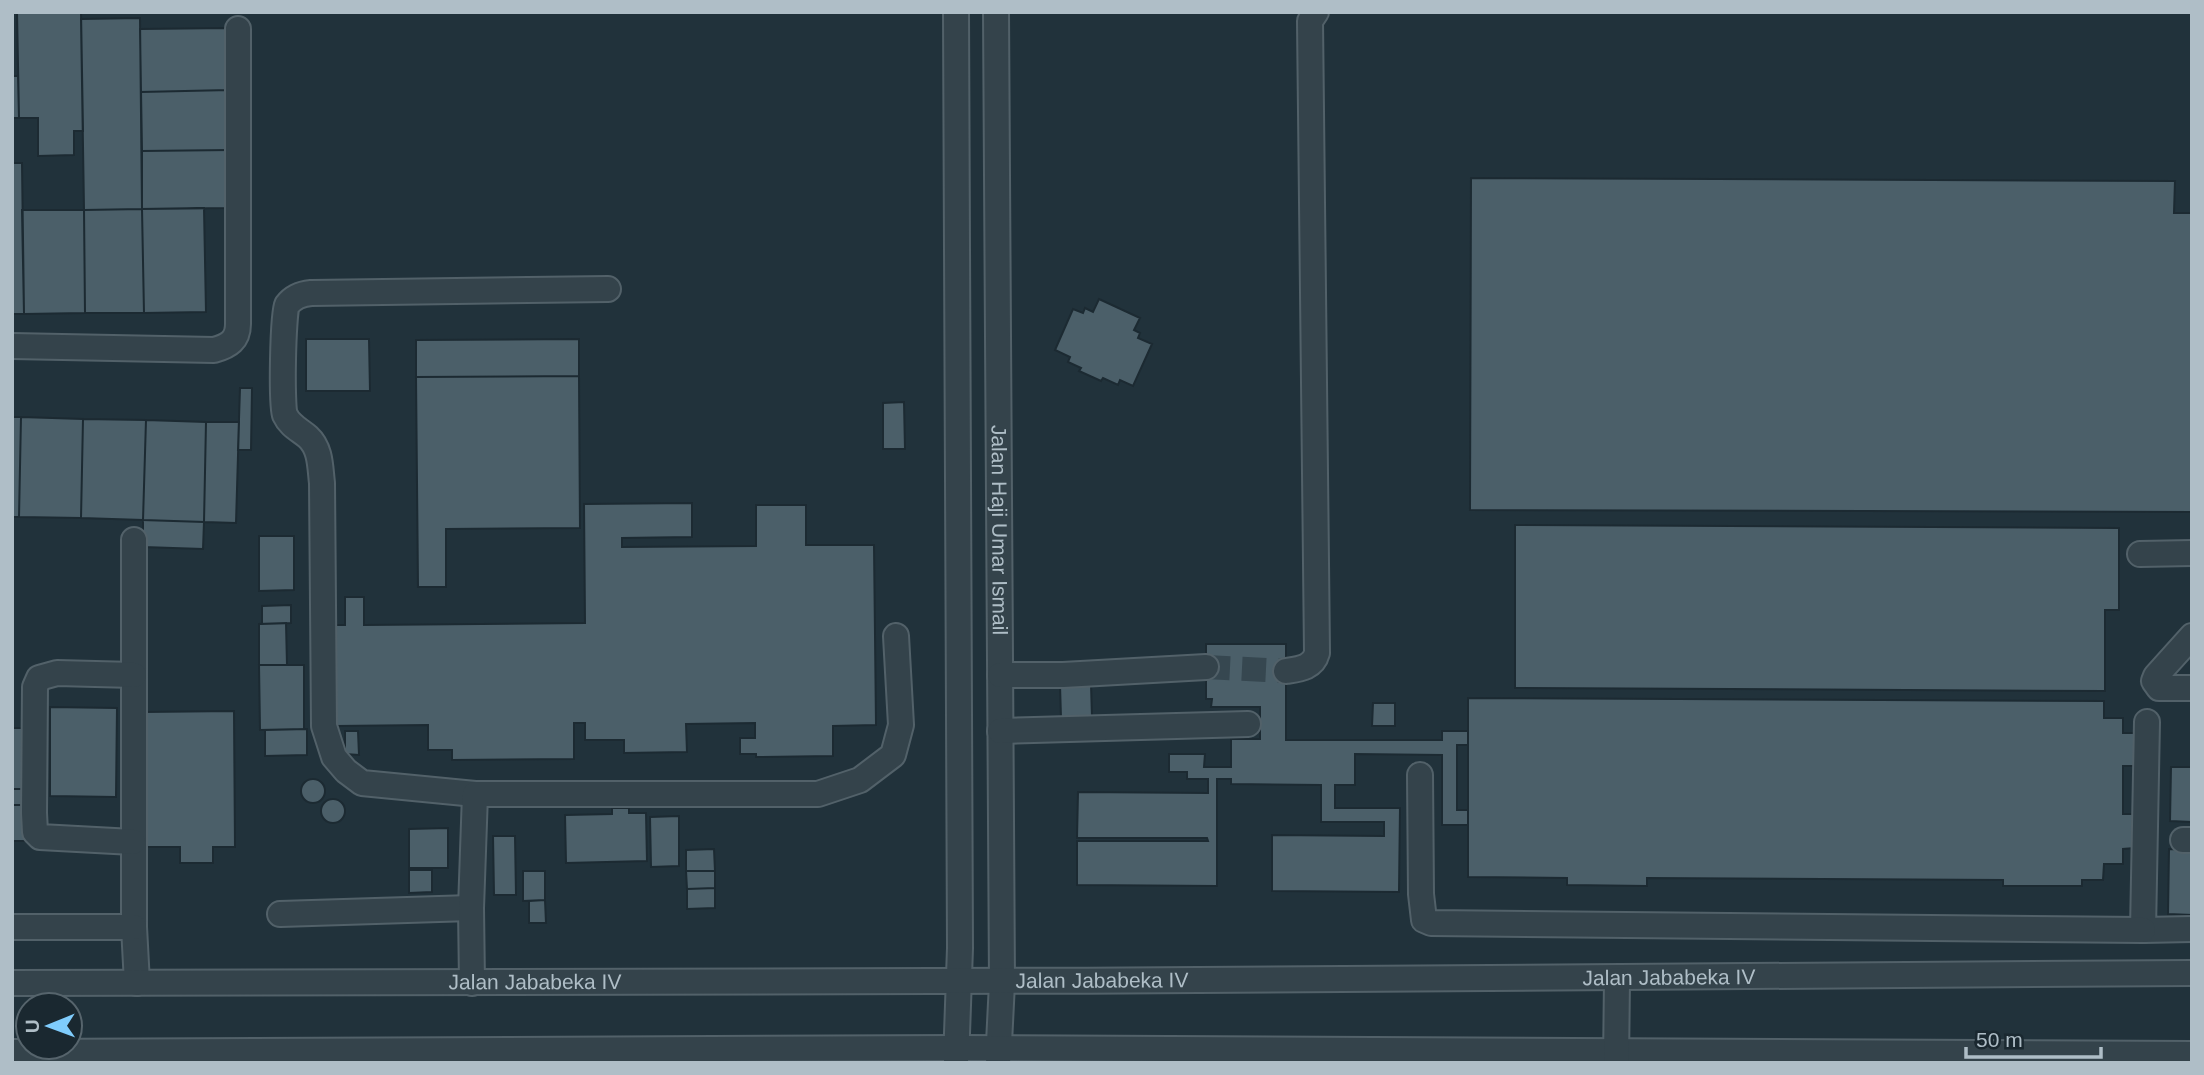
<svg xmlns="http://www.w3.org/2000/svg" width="2204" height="1075" font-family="Helvetica,sans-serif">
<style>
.building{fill:#4b5f69;stroke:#1c2a32;stroke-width:2}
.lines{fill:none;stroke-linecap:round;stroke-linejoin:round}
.minor-tunnel{stroke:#364750;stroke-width:24;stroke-dasharray:24 12;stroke-linecap:butt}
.minor-casing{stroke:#526169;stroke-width:28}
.minor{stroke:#34434b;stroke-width:24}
.labels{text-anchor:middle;stroke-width:5;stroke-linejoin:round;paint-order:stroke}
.street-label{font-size:21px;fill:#afbec7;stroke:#1a2830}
</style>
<rect width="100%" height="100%" fill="#21323b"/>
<path class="building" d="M17 12H81L83 131H74V155L38 156V118H19Z
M140 18 142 209 84 210 81 19Z
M229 28V90L141 92 140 29Z
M12 76H18L19 118H12Z
M229 90 230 150 142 151 141 92Z
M230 150 231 208 142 209V151Z
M12 163H22L24 314H12Z
M1471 178 2175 181 2174 213H2192V512L1470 510Z
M204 208 206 312 144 313 142 209Z
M142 209 144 313H85L84 210Z
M22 210H84L85 313 24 314Z
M1099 299 1140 318 1134 330 1140 333 1138 338 1152 344 1133 386 1120 380 1118 385 1103 378 1101 381 1079 371 1081 368 1068 362 1070 357 1055 350 1073 309 1083 313 1085 308 1093 312Z
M306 339H369L370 391H306Z
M579 339V376L416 377V340Z
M579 376 580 528 446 529V587H418L416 377Z
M240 388H252L251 450H238Z
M904 402 905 449H883V403Z
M12 417H21L19 517H12Z
M21 417 83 419 81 518 19 517Z
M83 419 146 420 143 520 81 518Z
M146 420 206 422 204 522 143 520Z
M206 422H239L236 523 204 522Z
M692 503V537L622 538V547L756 546V505H806V545H874L876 725 833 726V756L756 757V754H740V738H755V723L686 724 687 752 624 753V740H585V723H574V759L452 760V750H428V725L336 726 335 625H345V597H364V625L585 623 584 504Z
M143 520 204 522 203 549 143 547Z
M1515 525 2119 528V610H2105V691L1515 688Z
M259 536H294V590L259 591Z
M291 605V623L262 624V606Z
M286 623 287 665H259V624Z
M1206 644H1286V740H1442V731H1468V745H1457V810H1468V825H1442V755L1355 754V785H1335V808H1400L1399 892 1272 891V835L1384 836V822H1321V785L1231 784V779H1217V886L1077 885V841H1208L1207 838H1077L1078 792 1208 793V779H1187V772H1169V754H1205L1204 767H1231V739H1260V707H1211L1212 699H1206Z
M259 665H304V729L260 730Z
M1091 684 1092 717 1061 718 1060 685Z
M1468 698 2104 701V718H2123V733H2135V766H2123V814H2135V848L2123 849V864H2104L2103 880H2082V886H2003V880L1647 878V886L1567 885V878L1468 877Z
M1373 703H1395V726H1372Z
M50 707 117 708 116 797 50 796Z
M234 711 235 847H213V863H180V847H144L143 712Z
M12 728H28L27 789H12Z
M307 729V755L265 756V730Z
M345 731H358L359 755 345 754Z
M2171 767H2192V822L2170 821Z
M301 791a12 12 0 1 1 24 0a12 12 0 1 1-24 0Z
M12 789H27V805H12Z
M321 811a12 12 0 1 1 24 0a12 12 0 1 1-24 0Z
M12 805H27V841H12Z
M612 808H629V813H646L647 861 566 863 565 815 612 814Z
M679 816V866L651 867 650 817Z
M448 828V868H409V829Z
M493 836H515L516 895H494Z
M714 849 715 871H686V850Z
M2169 849 2192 850V915L2168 914Z
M409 870H432V892L409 893Z
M523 871H545V900L523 901Z
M686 871H715V888L687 889Z
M715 888V908L687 909V889Z
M545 900 546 923H529V901Z"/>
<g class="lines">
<path class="minor-tunnel" d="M1206 667 1286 671"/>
<g class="minor-casing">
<g id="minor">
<path d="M956 12 960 948 956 1062"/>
<path id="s1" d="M996 12 1002 983 998 1063"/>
<path d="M12 346 214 350C229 346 238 340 238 324V29"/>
<path d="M134 540V927L137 983"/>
<path d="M2140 554 2192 553"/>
<path d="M2192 636 2156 676 2154 681 2159 688H2192"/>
<path d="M1286 671C1299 669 1313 668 1317 653L1310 21 1316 12"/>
<path d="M1000 675H1063L1206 667"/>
<path d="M2147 722 2143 930 2192 929"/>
<path d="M1000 731 1248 724"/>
<path d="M1420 775 1421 894 1424 920 1431 923 2143 930"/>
<path d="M475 794 362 783 346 771 334 757 324 726 322 483C320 467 321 449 308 437 300 430 290 426 285 415 281 405 283 313 287 305 293 297 301 294 311 293L608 289"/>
<path d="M2183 840H2192"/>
<path d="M133 842 40 837 35 832 34 813 35 687 39 678 57 673 134 675"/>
<path d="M280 914 471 908"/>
<path d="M12 927H134"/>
<path id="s2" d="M12 983C739 982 1465 981 2192 973"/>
<path d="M472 983 471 908 475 794H818L860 780 893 755 901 725 896 636"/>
<path d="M12 1052 957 1048 2192 1054"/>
<path d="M1616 1063 1617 980"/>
</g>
</g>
<use href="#minor" class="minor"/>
</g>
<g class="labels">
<g class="street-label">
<text dy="7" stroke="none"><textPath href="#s1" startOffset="518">Jalan Haji Umar Ismail</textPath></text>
<text dy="7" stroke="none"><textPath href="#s2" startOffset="1657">Jalan Jababeka IV</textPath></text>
<text dy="7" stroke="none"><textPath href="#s2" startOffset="1090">Jalan Jababeka IV</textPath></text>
<text dy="7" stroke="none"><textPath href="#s2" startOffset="523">Jalan Jababeka IV</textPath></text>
</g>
</g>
<rect width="2204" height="1075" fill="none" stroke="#afbec7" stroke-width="28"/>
<g transform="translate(49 1026) rotate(269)"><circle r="33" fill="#1a2830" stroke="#56646c" stroke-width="2"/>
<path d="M0-5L12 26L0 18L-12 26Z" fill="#7fccfc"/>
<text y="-10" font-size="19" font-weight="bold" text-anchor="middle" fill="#afbec7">U</text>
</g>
<path d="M1966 1047v10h135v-10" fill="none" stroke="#afbec7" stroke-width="3.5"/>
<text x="1976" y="1047" font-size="21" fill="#afbec7" stroke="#1a2830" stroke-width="5" paint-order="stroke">50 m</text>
</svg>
